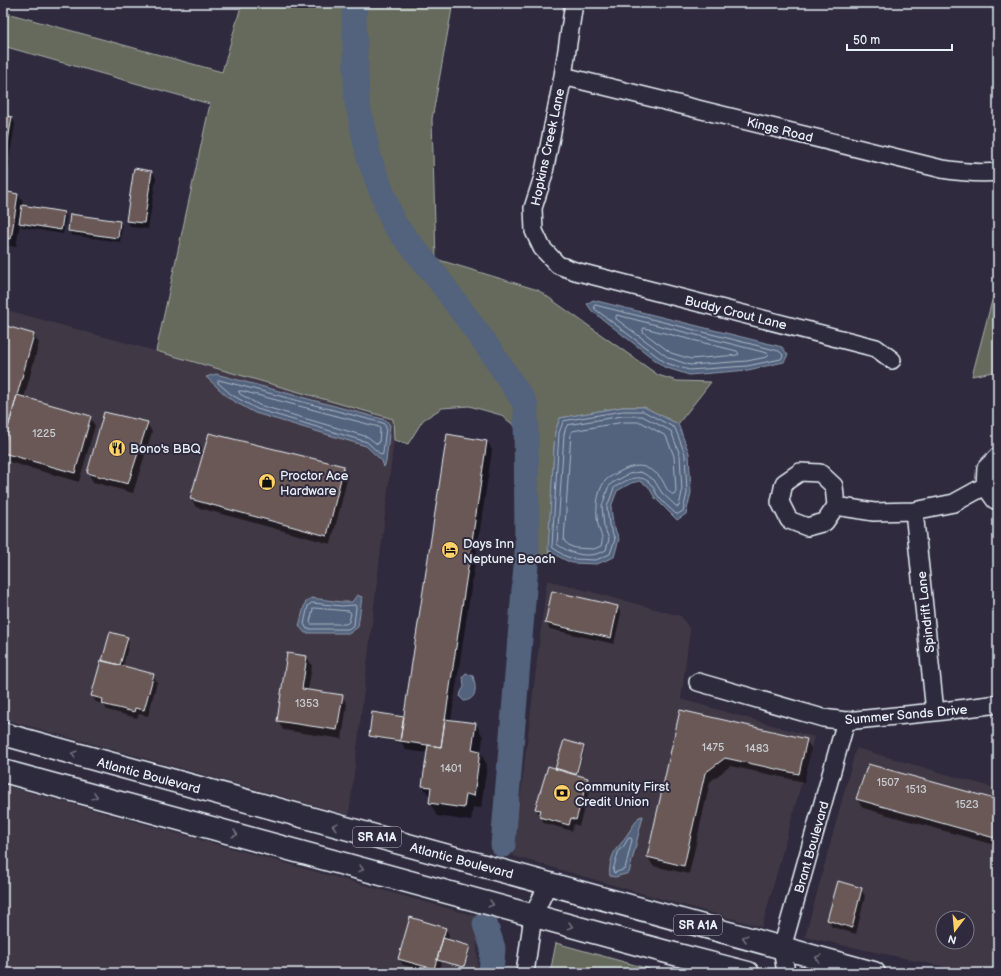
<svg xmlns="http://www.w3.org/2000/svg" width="1001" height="976" font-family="'Balsamiq Sans',sans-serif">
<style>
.built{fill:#403845;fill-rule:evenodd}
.green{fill:#656a5c;stroke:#a6aeaa}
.water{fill:#53627d;stroke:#8f9bae}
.shadow{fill:#0007}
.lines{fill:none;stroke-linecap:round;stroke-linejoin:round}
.shore{stroke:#acb8c7;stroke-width:1}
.river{stroke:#53627d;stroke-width:25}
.building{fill:#695857;stroke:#e8f1f8}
.minor-casing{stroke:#e8f1f8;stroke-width:20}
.highway-casing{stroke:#e8f1f8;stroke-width:25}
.minor{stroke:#2f2a3d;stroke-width:17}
.highway{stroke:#2f2a3d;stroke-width:22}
.oneway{stroke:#70707e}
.labels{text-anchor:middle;stroke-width:4;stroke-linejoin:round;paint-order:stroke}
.number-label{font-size:11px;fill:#c8cbd0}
.shield{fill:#2f2a3d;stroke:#b0b5c0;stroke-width:1}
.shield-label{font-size:12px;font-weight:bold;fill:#e8f1f8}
.street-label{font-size:13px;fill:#e8f1f8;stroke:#2f2a3d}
.poi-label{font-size:13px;fill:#e8f1f8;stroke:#2f2a3d;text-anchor:start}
</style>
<rect width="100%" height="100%" fill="#2f2a3d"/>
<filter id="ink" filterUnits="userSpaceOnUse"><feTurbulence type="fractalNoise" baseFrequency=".025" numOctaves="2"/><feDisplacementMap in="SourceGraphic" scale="8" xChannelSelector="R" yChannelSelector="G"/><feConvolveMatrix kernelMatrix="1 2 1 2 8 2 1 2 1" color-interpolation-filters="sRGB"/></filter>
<g filter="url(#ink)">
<path class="built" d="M3 309 156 351 393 419 394 440 349 815 3 719Z
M547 580 681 616 690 630 681 699 814 737 762 927 637 892 513 856Z
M856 748 998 789V973H967L950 968 805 937ZM943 918H967V942H943Z
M3 785 476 916 478 973H3Z"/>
<path class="green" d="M242 3H453L432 119 436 259 538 290 658 375 677 381 711 382 678 424 644 407H622L560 418 555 432 548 561 521 554V431L501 415 469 406 442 408 423 420 408 444 394 440 393 419 156 351 210 104 3 46V12L222 72Z
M998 278V371L972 376Z
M556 943 660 972V973H550Z"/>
<path class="water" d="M593 300 782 347 788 355 784 362 748 370 689 375 664 367 592 311 587 304Z
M216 374 386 420 390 425 386 462 384 467 382 461 366 446 255 413 230 399 206 377Z
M622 407H644L678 424 689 453 691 493 686 514 677 520 655 498 648 486 640 481 631 483 617 491 611 507 613 524 619 539 614 557 597 564 572 563 563 559 548 550 555 432 560 418Z
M357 595 362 597 358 627 350 633H305L299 626 305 603 311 598 342 602H352Z
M466 673 473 676C476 687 478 699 464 701L460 697 461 692 464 687 463 676Z
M643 816 629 873 615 877 610 876C608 868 613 849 620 845L639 817Z"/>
<path class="shadow" d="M3 116 12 117 15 124 9 160 10 162 5 192 18 195 23 203 22 206 63 213 66 217 63 234 22 227 20 223 16 247 3 245Z
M152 172 156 178 148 229 131 227 127 220Z
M120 222 122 226 120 242 71 235 69 230Z
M3 326 33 335 39 343 24 398 90 417 95 426 79 482 6 461 5 466H3Z
M147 423 152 432 133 493 93 482 88 473Z
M487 441 492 450 451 720 476 724 483 737 481 754 487 765 481 808 473 807 471 821 437 816 430 803V798L423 786 428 753 406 750 402 743 371 737 370 736 405 718Z
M343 467 348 476 331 544 196 507 191 499Z
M617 607 621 613 614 644 550 629 546 623Z
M127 638 129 642 123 667 153 675 157 682 148 716 139 714 137 718 107 710 104 705 96 702 92 696Z
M307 657 312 666 308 690 342 696 347 704 342 739 283 730 278 721Z
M681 711 806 740 811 748 804 782 730 766 710 782 689 874 653 866 648 857Z
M584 747 585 748 577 776 587 779 591 785 579 826 574 824 572 831 544 823 536 809 556 770Z
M857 799 998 801V846L863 808Z
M861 889 865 896 856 934 832 927 828 920Z
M446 929 449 935 448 941 469 947 470 949 465 968 442 962 439 973H430L403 965 399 959Z"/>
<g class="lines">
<path class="shore" d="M595 305 779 351 783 355V356L781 359 747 366 689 370 666 363 595 309 594 307Z
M617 315 767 353 769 355 767 357 747 361 690 365 669 358 616 319V317Z
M644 328 737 351 739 354 737 355 691 359 671 353 643 332V330Z
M219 380 383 423 386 427 383 453 382 455 380 454 367 442 257 409 232 395 218 383V381Z
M239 391H242L379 427 380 429 379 443 377 444 368 437 259 405 240 394Z
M623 411H643L675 428 685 454 687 493 683 511 678 514H676C670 508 663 503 658 496 655 492 654 487 650 483 639 472 624 481 614 488L607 507 609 525 615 539 610 554 596 560 573 559 565 556 553 548 552 546 559 433 563 422 564 421Z
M623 416H642L671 431 680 455 682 492 679 506 678 507 676 506 662 493 654 480 643 473 639 472 629 474 612 483 608 488 602 506 604 526 609 539 606 550C590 559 573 555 558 545L557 544 564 434 566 427 568 425Z
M624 422H641L666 436 674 456 676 492 674 495C666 492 665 483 660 477 657 473 651 470 647 468 639 464 628 467 621 471 615 474 609 477 605 481 596 492 595 516 599 528 601 537 604 537 601 546L594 549 575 548 570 546 564 541 571 432 573 431Z
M312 603 342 606 355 605 356 607 354 625 348 629H307L304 624 308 606Z
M314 608 349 611 351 613 349 622 346 624H311L310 622 313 609Z
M629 838H631L632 840 625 869 614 873 613 870 619 850 623 847Z"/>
<path class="river" d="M355 3 354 17 357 101 369 158 394 224 437 277 490 350 526 405 527 553 503 845
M485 924 493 948 491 973"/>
</g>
<path class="building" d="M3 115 12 117 6 152H3Z
M134 168 152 171 144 223 126 221Z
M3 191 18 194 11 239 3 238Z
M22 205 64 212 61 230 19 223Z
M70 214 120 221 118 238 68 231Z
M3 325 34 334 3 446Z
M17 395 91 416 75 473 3 453V446Z
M104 412 148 422 128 484 87 473Z
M209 433 344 466 327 536 190 499Z
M447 434 487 441 441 747 400 741Z
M552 591 618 606 611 638 545 623Z
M110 632 128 637 120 665 102 661Z
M287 653 307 656 302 689 343 695 337 730 277 721Z
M101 660 154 674 144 710 135 708 134 712 102 704 103 699 91 696Z
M680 710 807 739 799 774 725 758 705 773 684 866 647 857Z
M372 712 404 717 400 741 369 736Z
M445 719 476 723 472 749 480 751 474 796 466 794 464 808 429 803 431 787 422 786 428 745 441 747Z
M564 740 584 746 576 775 555 769Z
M868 764 998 800V839L856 799Z
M548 766 588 778 576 820 571 818 569 825 539 817 541 810 535 809Z
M838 881 862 888 852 928 827 920Z
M410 917 446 928 434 969 398 959Z
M443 938 470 946 464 967 437 960Z"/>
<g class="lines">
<g class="minor-casing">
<path id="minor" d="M574 3 563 76 543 177 533 208 534 231 542 248 558 265 575 271 876 348 892 360
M563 76 942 169C961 172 979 174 998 172
M998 456 986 468 985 486 995 500 998 501
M800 472 820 473 834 486 836 506 825 522 807 527 789 520 780 502 784 483Z
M836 506 874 512 914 511 954 503 985 486
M914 511 935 712
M698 682 823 718 846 721 935 712 998 704
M525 973 533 916 548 884
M786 973 782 948 846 721"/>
</g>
<g class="highway-casing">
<path id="highway" d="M3 734 874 973
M3 771 663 951 748 973"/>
</g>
<use href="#minor" class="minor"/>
<use href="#highway" class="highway"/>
</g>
<defs><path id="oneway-chevron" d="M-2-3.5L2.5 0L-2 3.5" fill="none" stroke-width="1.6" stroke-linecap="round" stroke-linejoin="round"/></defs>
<g class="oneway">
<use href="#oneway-chevron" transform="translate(74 754) rotate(-165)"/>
<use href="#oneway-chevron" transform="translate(95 796) rotate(15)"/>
<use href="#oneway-chevron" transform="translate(335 826) rotate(-165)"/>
<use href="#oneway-chevron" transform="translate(235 834) rotate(15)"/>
<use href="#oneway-chevron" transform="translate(361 869) rotate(15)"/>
<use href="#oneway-chevron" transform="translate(491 904) rotate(15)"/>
<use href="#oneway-chevron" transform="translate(570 926) rotate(15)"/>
<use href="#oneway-chevron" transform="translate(745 938) rotate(-165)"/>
<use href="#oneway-chevron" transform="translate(818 958) rotate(-165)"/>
</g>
</g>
<defs>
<g id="restaurant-disc" transform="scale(0.9)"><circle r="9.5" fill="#ffd166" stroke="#2f2a3d"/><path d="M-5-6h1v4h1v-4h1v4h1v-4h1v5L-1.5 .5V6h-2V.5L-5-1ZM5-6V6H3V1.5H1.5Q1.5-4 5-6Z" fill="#111"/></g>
<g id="shop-disc" transform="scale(0.9)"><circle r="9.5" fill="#ffd166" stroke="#2f2a3d"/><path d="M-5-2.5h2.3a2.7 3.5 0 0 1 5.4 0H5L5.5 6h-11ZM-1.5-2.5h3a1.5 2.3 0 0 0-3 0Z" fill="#111"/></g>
<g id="hotel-disc" transform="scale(0.9)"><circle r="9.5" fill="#ffd166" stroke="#2f2a3d"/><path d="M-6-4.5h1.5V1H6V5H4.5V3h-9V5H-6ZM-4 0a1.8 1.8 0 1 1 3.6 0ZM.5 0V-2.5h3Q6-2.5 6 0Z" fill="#111"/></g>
<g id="bank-disc" transform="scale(0.9)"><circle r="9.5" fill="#ffd166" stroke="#2f2a3d"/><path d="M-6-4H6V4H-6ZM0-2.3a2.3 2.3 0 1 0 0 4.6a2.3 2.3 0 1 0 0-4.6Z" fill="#111"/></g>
</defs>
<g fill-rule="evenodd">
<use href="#restaurant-disc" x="117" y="448"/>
<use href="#shop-disc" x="267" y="482"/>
<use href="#hotel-disc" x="450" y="550"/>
<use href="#bank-disc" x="562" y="793"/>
</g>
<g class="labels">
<g class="number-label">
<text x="44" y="437">1225</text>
<text x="307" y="707">1353</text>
<text x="713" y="751">1475</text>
<text x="757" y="752">1483</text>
<text x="451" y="772">1401</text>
<text x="888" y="786">1507</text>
<text x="916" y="793">1513</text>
<text x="967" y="808">1523</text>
</g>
<g class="shield">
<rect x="353" y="827" width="48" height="20" rx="3"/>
<rect x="674" y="915" width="48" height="20" rx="3"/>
</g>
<g class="shield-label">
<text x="377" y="841">SR A1A</text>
<text x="698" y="929">SR A1A</text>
</g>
<g class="street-label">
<text transform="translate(780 129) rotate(14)" y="5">Kings Road</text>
<text transform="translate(547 147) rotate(-78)" y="5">Hopkins Creek Lane</text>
<text transform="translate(736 312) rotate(14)" y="5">Buddy Crout Lane</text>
<text transform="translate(925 612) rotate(-96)" y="5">Spindrift Lane</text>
<text transform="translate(906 714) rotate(-5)" y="5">Summer Sands Drive</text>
<text transform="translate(149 775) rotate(15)" y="5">Atlantic Boulevard</text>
<text transform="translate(811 847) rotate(-74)" y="5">Brant Boulevard</text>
<text transform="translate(462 860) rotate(15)" y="5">Atlantic Boulevard</text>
</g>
<g class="poi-label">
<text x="130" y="453">Bono's BBQ</text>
<text x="280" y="480">Proctor Ace<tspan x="280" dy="15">Hardware</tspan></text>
<text x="463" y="548">Days Inn<tspan x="463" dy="15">Neptune Beach</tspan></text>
<text x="575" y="791">Community First<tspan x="575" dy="15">Credit Union</tspan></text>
</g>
</g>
<rect width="1001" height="976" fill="none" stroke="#2f2a3d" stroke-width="16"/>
<rect x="8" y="8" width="985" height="960" fill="none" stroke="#e8f1f8" stroke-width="1.5" filter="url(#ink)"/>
<g transform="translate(955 930) rotate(196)"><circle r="19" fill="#2f2a3d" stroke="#797a88"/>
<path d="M0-3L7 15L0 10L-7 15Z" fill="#ffd166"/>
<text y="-6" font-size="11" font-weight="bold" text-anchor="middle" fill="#e8f1f8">N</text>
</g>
<path d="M847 44v6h105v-6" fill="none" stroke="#e8f1f8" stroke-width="2"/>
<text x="853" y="44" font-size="12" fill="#e8f1f8" stroke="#2f2a3d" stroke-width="3" paint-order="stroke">50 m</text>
</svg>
